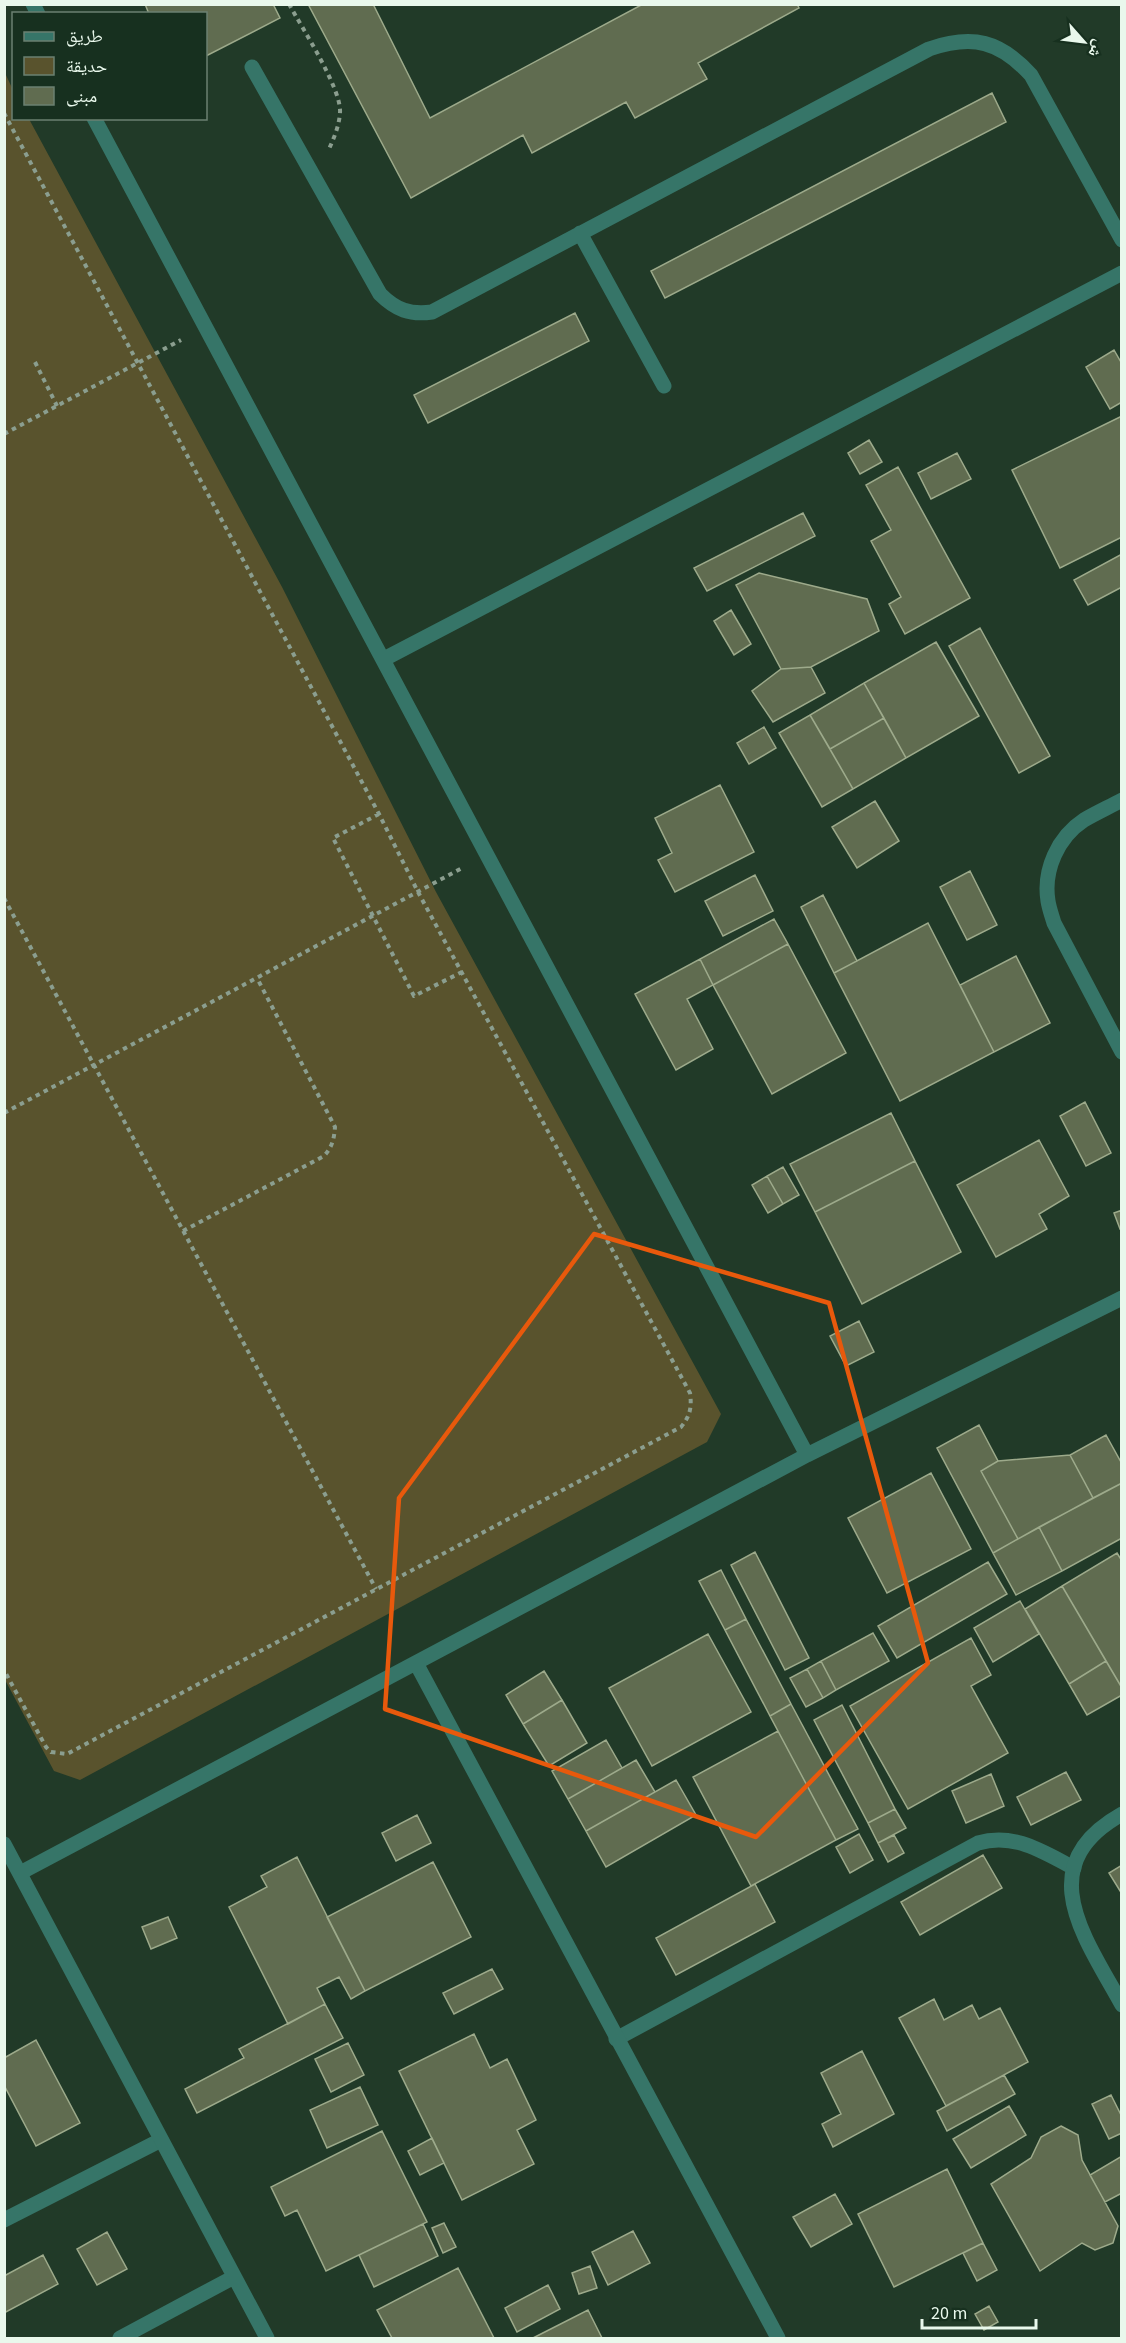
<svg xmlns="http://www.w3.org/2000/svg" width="1126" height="2343" font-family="'Source Sans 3','Noto Naskh Arabic',sans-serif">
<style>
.green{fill:#59532d}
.building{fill:#606c50;stroke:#9daa8b;stroke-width:1.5}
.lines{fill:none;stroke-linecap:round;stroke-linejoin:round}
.path{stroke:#8b9e8f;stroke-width:4;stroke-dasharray:4.5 4.5;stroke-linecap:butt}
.lane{stroke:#367568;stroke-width:15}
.street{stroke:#367568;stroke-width:15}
.marked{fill:none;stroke:#e8590c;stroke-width:4.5;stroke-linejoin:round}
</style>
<rect width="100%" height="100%" fill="#213a28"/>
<path class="green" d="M5 73 13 90 14 118 29 119 282 587 436 892 721 1414 707 1442 80 1780 54 1771 4 1678Z"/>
<path class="building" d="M145 4H273L280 18 206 56V14H149Z
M308 4H373L430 118 643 4H797L799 8 698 63 707 79 635 118 626 102 532 153 523 135 411 198Z
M992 93 1006 122 665 298 651 271Z
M575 313 589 341 428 423 414 395Z
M1114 350 1122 364V402L1110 409 1086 367Z
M1122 416V537L1060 568 1012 470Z
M869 440 882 462 860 474 848 453Z
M957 453 971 479 931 499 918 473Z
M898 467 970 598 905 634 889 604 901 597 871 541 891 530 866 485Z
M803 513 815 536 707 591 694 568Z
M1122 554V587L1088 605 1074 580Z
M759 573 867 599 879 631 811 667 781 669 736 585Z
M731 610 751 644 734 655 714 621Z
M980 628 1050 756 1019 773 949 646Z
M936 642 979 716 906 758 864 683Z
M811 667 825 693 773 722 752 691 781 669Z
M864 683 884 718 830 749 810 715Z
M810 715 853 789 822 807 779 733Z
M884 718 906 758 853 789 830 749Z
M764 727 776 748 749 764 737 743Z
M720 785 754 852 675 892 658 860 672 853 655 818Z
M875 801 899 841 857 868 832 827Z
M970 871 997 925 967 940 940 887Z
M755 875 773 911 723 936 705 901Z
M823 895 857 961 834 973 801 907Z
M774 919 788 944 713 985 700 959Z
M928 923 994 1052 900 1101 834 973Z
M788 944 846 1053 772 1094 713 985Z
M1016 956 1050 1023 994 1052 960 985Z
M700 959 713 985 687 999 713 1049 676 1070 635 994Z
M1085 1102 1111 1153 1086 1166 1060 1116Z
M891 1113 915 1161 815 1212 790 1164Z
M1039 1140 1069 1196 1039 1214 1047 1229 996 1257 957 1185Z
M915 1161 961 1252 862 1304 815 1212Z
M783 1167 799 1195 783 1204 767 1176Z
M767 1176 783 1204 768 1213 752 1185Z
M1122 1210V1228L1120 1229 1114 1213Z
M859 1321 874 1352 846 1366 830 1336Z
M979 1425 998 1461 981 1471 1018 1539 993 1553 937 1448Z
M1106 1435 1122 1464V1483L1093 1498 1070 1455Z
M1070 1455 1093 1498 1018 1539 981 1471 998 1461Z
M931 1473 971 1549 887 1593 848 1518Z
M1122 1483V1538L1062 1571 1039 1527Z
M1039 1527 1062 1571 1016 1595 993 1553Z
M755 1552 809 1658 785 1670 731 1565Z
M1117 1553 1122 1561V1688L1062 1586Z
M988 1562 1007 1594 897 1658 878 1626Z
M721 1570 746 1619 725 1630 699 1581Z
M1062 1586 1106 1661 1069 1684 1025 1609Z
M1020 1601 1039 1634 993 1662 974 1628Z
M746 1619 791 1704 770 1716 725 1630Z
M873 1633 889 1661 836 1690 821 1661Z
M708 1634 751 1712 652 1766 609 1688Z
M971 1638 991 1675 971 1686 1008 1753 908 1809 850 1706Z
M821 1661 836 1690 823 1698 807 1669Z
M1106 1661 1122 1688V1695L1087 1715 1069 1684Z
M807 1669 823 1698 806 1707 790 1678Z
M544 1671 562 1700 523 1724 506 1695Z
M562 1700 587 1743 549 1766 523 1724Z
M791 1704 858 1829 836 1840 770 1716Z
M842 1705 895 1809 868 1823 814 1720Z
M778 1731 836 1840 751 1886 693 1777Z
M606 1740 622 1768 568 1799 552 1771Z
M636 1760 655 1792 586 1831 568 1799Z
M1066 1772 1081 1800 1031 1825 1017 1797Z
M991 1774 1004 1806 966 1823 952 1791Z
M676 1780 696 1815 606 1867 586 1831Z
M895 1809 906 1828 878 1843 868 1823Z
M417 1815 431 1843 396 1861 382 1833Z
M859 1834 873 1860 850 1873 836 1847Z
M894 1835 904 1853 888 1862 878 1843Z
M983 1855 1002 1888 920 1935 901 1902Z
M297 1857 365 1991 351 1999 339 1977 317 1988 325 2004 288 2024 229 1907 267 1887 261 1876Z
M433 1862 471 1937 365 1991 327 1917Z
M1122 1865V1894L1109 1873Z
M755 1884 775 1922 676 1975 656 1938Z
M168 1917 177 1938 151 1949 142 1927Z
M492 1969 503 1989 454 2014 443 1993Z
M934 1999 944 2020 972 2005 979 2019 1000 2008 1028 2062 946 2106 899 2018Z
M325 2004 343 2038 197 2113 185 2089 244 2058 239 2049Z
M474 2034 490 2068 507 2059 536 2120 517 2130 534 2164 462 2200 399 2071Z
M36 2040 80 2123 36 2146 4 2085V2058Z
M348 2043 364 2075 331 2092 315 2059Z
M862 2051 894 2114 833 2147 822 2124 841 2114 821 2073Z
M1004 2075 1015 2094 947 2131 937 2111Z
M360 2087 378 2125 327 2148 310 2110Z
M1111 2095 1122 2117V2133L1109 2139 1092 2104Z
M1009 2106 1026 2135 971 2168 953 2139Z
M1061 2126 1078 2135 1082 2160 1118 2226 1113 2243 1095 2250 1082 2243 1040 2271 991 2184 1031 2158 1041 2137Z
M382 2131 427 2222 326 2271 297 2210 285 2216 271 2187Z
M432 2138 444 2163 420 2175 408 2151Z
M1122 2156V2193L1105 2202 1090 2175Z
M947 2169 983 2243 894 2287 858 2214Z
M835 2194 852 2224 811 2247 793 2217Z
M444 2223 456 2247 443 2253 432 2228Z
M423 2224 438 2256 374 2287 359 2255Z
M633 2231 650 2263 608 2285 592 2252Z
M107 2232 127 2269 97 2285 77 2249Z
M983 2243 997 2270 977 2281 963 2253Z
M43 2255 58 2284 4 2313V2276Z
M590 2266 597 2288 579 2294 572 2273Z
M458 2268 494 2338H392L377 2310Z
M548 2285 560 2309 517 2332 505 2308Z
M989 2306 998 2322 984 2330 975 2314Z
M588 2310 602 2338H533Z"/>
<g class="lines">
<path class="path" d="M289 4C302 28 342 89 340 113 339 126 334 138 329 149
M4 113 379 814 418 892 690 1393C692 1408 690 1416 681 1427L67 1754 51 1752 46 1747 4 1670
M35 362 57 406
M4 434 181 340
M379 814 333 838 414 996 462 972
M4 898 376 1589
M4 1113 464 867
M183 1231 324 1156C332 1147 334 1140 335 1127L257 978"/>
<path class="lane" d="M252 67 380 294C396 310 410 315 432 312L929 49C973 34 1000 41 1031 75L1122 240
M580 233 664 386
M616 2039 978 1843C1014 1832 1043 1852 1074 1868
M4 2220 161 2140"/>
<path class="street" d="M33 4 38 14
M94 118 807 1455
M384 659 1122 273
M1122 800C1109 807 1096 813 1084 820 1058 837 1043 870 1048 901 1049 908 1052 916 1054 923L1122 1052
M416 1663 778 2338
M1122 1814C1029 1866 1086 1939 1122 2005
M4 1844 267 2338
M20 1873 807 1455 1122 1298
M120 2338 234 2277"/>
</g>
<path class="marked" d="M594 1234 829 1303 928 1663 756 1837 385 1709 399 1498Z"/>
<rect width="1126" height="2343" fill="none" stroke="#e9f8ec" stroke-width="12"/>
<rect x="12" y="12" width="195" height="108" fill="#17301f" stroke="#6b8071" stroke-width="1.5"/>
<rect x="24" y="32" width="30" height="9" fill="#367568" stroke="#6b8071" stroke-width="1.5"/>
<text x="66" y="42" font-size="18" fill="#e9f8ec">طريق</text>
<rect x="24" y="57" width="30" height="18" fill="#59532d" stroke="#6b8071" stroke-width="1.5"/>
<text x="66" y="72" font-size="18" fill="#e9f8ec">حديقة</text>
<rect x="24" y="87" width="30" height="18" fill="#606c50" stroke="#6b8071" stroke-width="1.5"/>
<text x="66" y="102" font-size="18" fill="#e9f8ec">مبنى</text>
<g transform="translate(1084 42) rotate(118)" stroke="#17301f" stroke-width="4.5" paint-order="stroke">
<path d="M0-4.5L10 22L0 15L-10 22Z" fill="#e9f8ec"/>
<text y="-9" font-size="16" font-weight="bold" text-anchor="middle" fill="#e9f8ec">ش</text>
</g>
<path d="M922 2319v9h114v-9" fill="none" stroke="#e9f8ec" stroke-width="3"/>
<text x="931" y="2319" font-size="18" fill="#e9f8ec" stroke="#17301f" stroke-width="4.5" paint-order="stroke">20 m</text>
</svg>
